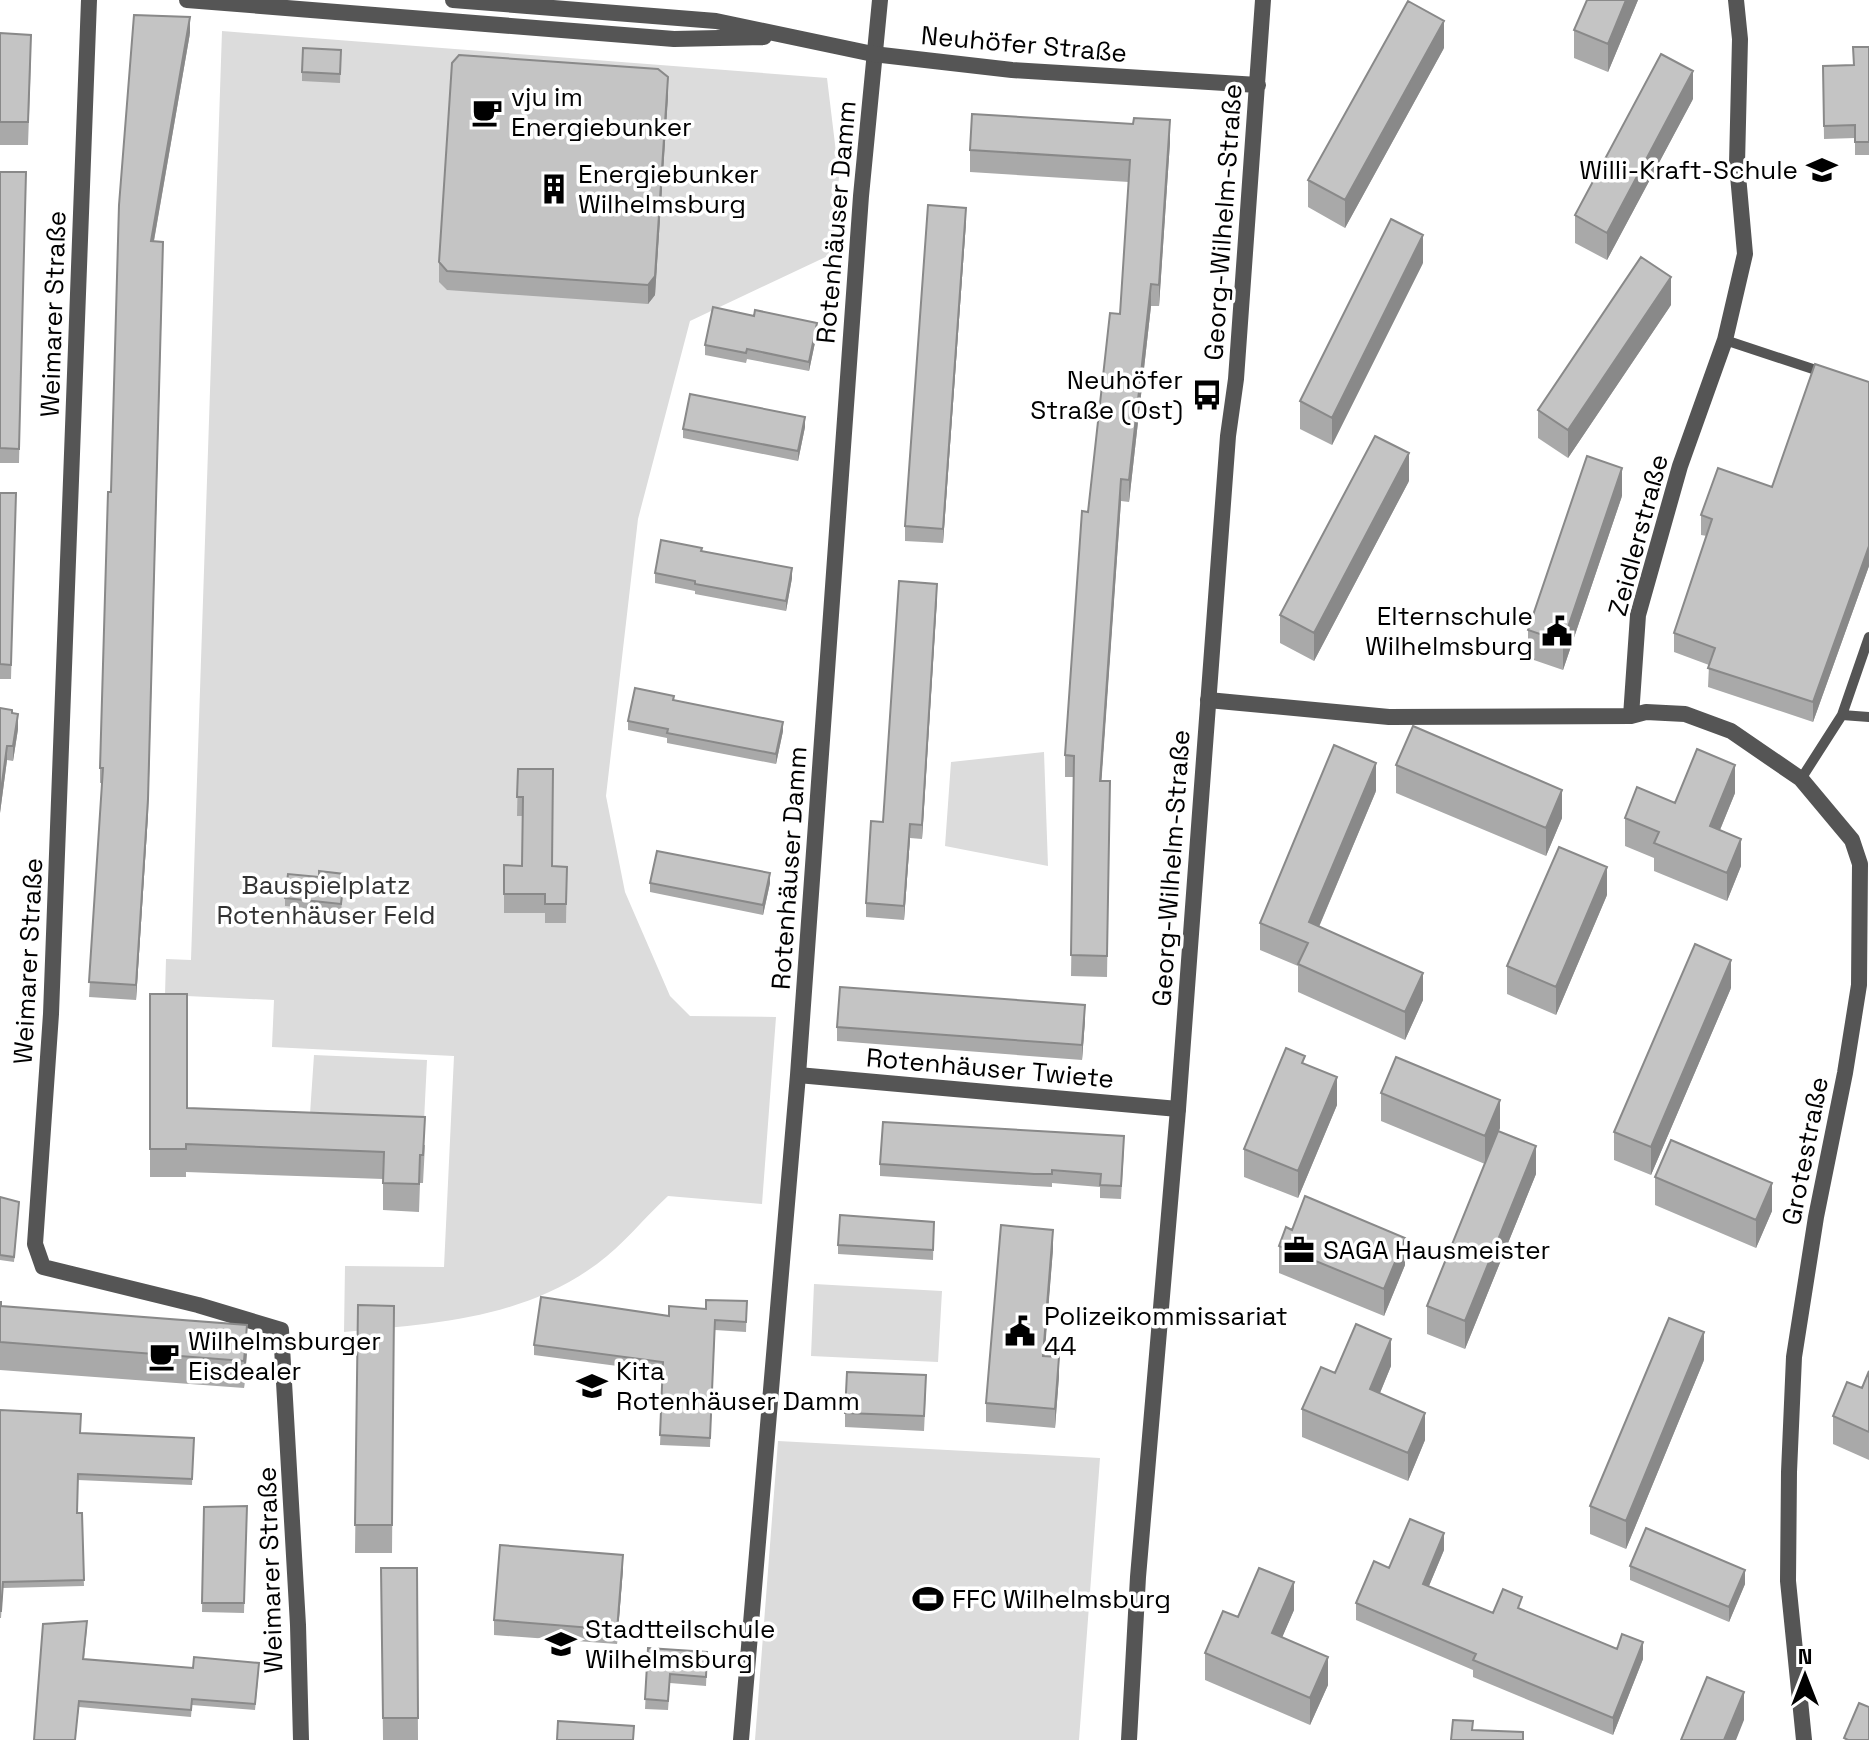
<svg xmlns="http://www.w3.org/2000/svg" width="1869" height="1740" font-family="'Space Grotesk',sans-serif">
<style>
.green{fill:#dcdcdc}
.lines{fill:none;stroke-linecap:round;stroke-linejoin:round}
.service{stroke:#555;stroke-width:10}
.minor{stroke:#555;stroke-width:16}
.tertiary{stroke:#555;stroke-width:16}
.wall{fill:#a9a9a9}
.shaded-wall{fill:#898989}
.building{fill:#c4c4c4;stroke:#898989;stroke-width:2}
.labels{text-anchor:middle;stroke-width:7;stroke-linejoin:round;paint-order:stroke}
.street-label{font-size:26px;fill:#000;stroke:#fff}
.poi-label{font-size:26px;fill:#000;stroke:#fff;text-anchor:start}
.park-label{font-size:26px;fill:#333;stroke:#fff}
</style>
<rect width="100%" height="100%" fill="#fff"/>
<path class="green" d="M222 31 827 78 839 177 832 254 690 321 638 519 606 796 625 892 670 996 690 1016 776 1017 762 1204 668 1196C643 1219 624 1244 597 1264 522 1319 433 1324 344 1332L345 1266 444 1267 454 1056 272 1047 274 1000 165 995 166 959 191 960Z
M1044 752 1048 866 945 846 951 762Z
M314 1055 427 1060 424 1121 310 1114Z
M814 1284 942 1291 938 1362 811 1356Z
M778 1441 1100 1458 1079 1740H755Z"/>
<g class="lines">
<path class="service" d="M1725 340 1825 373
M1842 715 1869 637
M1801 779 1842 715 1869 717"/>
<path class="minor" d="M89 0 51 1014 35 1244 43 1267 198 1305 281 1330 298 1625 301 1740
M1208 700 1389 717 1631 716 1638 615 1680 466 1725 340 1745 254 1737 164 1740 39 1736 0
M1631 716 1646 712 1685 714 1731 731 1801 779 1852 840 1860 864 1859 985 1845 1073 1816 1217 1794 1357 1789 1472 1788 1581 1804 1740
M798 1075 1178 1109
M741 1740 798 1075 861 196 880 0"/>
<path class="tertiary" d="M187 0 674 39 764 37
M453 0 716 21 873 54 1012 70 1258 85
M1129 1740 1138 1577 1178 1109 1228 436 1236 379 1263 0"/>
</g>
<path class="wall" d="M1587 0H1638L1608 72 1574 58V30Z
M0 33 31 58 28 145H0Z
M190 33 154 241 148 815 136 1000 89 997 102 783H100V768L111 492 119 205Z
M1869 47V155H1855V138L1824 139 1823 66 1853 65Z
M1444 48 1345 228 1308 207V180Z
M341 50 340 83 302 81V72Z
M668 96 655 295 648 304 447 290 439 282V262Z
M1693 99 1607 260 1575 243V215Z
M1170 142 1159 306H1151L1129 502 1121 501 1101 781H1110L1107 977 1071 976 1074 777H1065V755L1120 314 1129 182 970 172V150Z
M0 172H26L19 463H0Z
M966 222 943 543 905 541V526Z
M1423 263 1332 445 1300 429V401Z
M1671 305 1568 458 1538 438V410Z
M817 333 809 371 747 359 746 363 705 355V345Z
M1869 382V566L1813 722 1708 687 1709 665 1674 652V633L1707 536 1701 535V515L1772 487Z
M805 427 798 461 683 438V429Z
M1409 481 1314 661 1280 643V615Z
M0 493H16L11 679H0Z
M1622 496 1563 670 1528 658V630Z
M702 551 792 578 786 611 695 594V591L655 583V573Z
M937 598 922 839 910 838 904 920 866 917V903L883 822Z
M674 700 783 731 776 764 667 743V738L628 730V721Z
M0 708 12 714 18 729 13 761 7 760 0 813Z
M1396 765 1562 818 1546 856 1396 793Z
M518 769 552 866 567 867 566 923H545V913H504V865L522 866 523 816H517Z
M1376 791 1319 927 1423 1000 1405 1040 1298 992V966L1260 950V923Z
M1735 793 1720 830 1741 866 1727 901 1654 871V858L1625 846V818L1675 803Z
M344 882 341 912 285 906V898Z
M650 883H770L763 915 650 892Z
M1607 895 1556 1015 1507 994V966Z
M1731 988 1651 1175 1614 1160V1132Z
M150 994 187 1108 425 1145 423 1183H420L419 1212 383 1210V1179L186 1172V1177H150Z
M1085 1020 1082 1060 837 1041V1027Z
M1305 1064 1337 1105 1298 1198 1244 1177V1149Z
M1381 1093 1500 1128 1499 1131 1536 1174 1465 1349 1427 1334V1306L1485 1164 1381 1121Z
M1124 1149 1121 1199 1100 1198V1187L1052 1183V1187L1034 1186 880 1176V1164Z
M1655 1177 1772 1211 1756 1248 1655 1205Z
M0 1197 19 1202 14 1262 0 1260Z
M934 1222 933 1260 838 1254V1245Z
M1292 1230 1405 1265 1384 1316 1279 1273V1246Z
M1053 1249 1044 1356 1059 1376 1055 1428 986 1422V1403Z
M747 1301 746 1332 715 1330 710 1447 660 1445 663 1372 534 1355V1345Z
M0 1302 1 1306 247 1352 244 1388 0 1370Z
M358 1305 394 1306 392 1553H355Z
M1704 1360 1626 1549 1590 1534V1506Z
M1391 1366 1380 1393 1425 1440 1408 1481 1302 1437V1409L1335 1373Z
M1869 1371V1460L1833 1444V1416L1862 1388Z
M926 1389 924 1431 845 1427V1413Z
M0 1410 81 1433 194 1438 192 1485 78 1480 77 1513H82L84 1586 3 1588 1 1618H0Z
M247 1506 244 1613 202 1612 204 1507Z
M1444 1550 1429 1586 1493 1613 1522 1610 1643 1659 1613 1735 1473 1677V1670L1356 1620V1603L1389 1568Z
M1630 1566 1745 1584 1729 1622 1630 1580Z
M381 1568H417L418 1740H383Z
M623 1569 617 1644 494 1635V1620Z
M1294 1610 1282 1637 1328 1685 1310 1725 1205 1680V1653L1238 1617Z
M87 1627 84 1659 193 1668 259 1669 255 1710 192 1705 191 1717 79 1707 75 1740H34Z
M648 1648 707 1662 706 1686 670 1683 668 1710 645 1709Z"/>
<path class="shaded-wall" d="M1626 0H1638L1608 72V44Z
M190 17V33L151 257V241Z
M1444 21V48L1345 228V200Z
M1693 71V99L1607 260V233Z
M668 77V96L655 295 648 304V285Z
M1170 120V142L1159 306V285Z
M966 208V222L943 543V529Z
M1423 235V263L1332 445V418Z
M163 257 148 815 136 1000V985Z
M1671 277V305L1568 458V430Z
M1151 284V306L1129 502V480Z
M817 323V333L809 371V362Z
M805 417V427L798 461V451Z
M1409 453V481L1314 661V633Z
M1622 468V496L1563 670V642Z
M1121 479V501L1100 802V781Z
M1869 546V566L1813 722V702Z
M792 568V578L786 611V601Z
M937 584V598L922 839V825Z
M18 714V729L13 761V746Z
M783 722V731L776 764V754Z
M7 746V760L0 813V798Z
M1376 763V791L1309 950V922Z
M1735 765V793L1710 854V826Z
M1562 790V818L1546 856V828Z
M910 824V838L904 920V906Z
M1741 839V866L1727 901V873Z
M1607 867V895L1556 1015V987Z
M770 873V883L763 915V905Z
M1731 960V988L1651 1175V1147Z
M1423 973V1000L1405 1040V1012Z
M1085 1005V1020L1082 1060V1045Z
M1337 1077V1105L1298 1198V1171Z
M1500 1100V1128L1485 1164V1136Z
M1536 1146V1174L1465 1349V1321Z
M1772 1183V1211L1756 1248V1220Z
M1053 1230V1249L1043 1375V1356Z
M1405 1238V1265L1384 1316V1289Z
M247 1325V1352L244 1388V1361Z
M1704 1332V1360L1626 1549V1521Z
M1391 1339V1366L1370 1417V1389Z
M1059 1357V1376L1055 1428V1409Z
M1425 1413V1440L1408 1481V1453Z
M1444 1533V1550L1423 1600V1584Z
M623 1555V1569L617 1644V1630Z
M1745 1570V1584L1729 1622V1607Z
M1294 1582V1610L1272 1661V1633Z
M1643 1642V1659L1613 1735V1718Z
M1328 1657V1685L1310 1725V1698Z
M1744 1692V1720L1736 1740H1724Z"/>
<path class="building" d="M1587 0H1626L1608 44 1574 30Z
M1408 1 1444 21 1345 200 1308 180Z
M134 15 190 17 151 241 163 242 148 799 136 985 89 982 103 768H100L108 492H111L119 205Z
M0 33 31 35 28 122H0Z
M1853 47H1869V142H1855V125L1824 126 1823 66 1854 65Z
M303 48 341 50 340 74 302 72Z
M1661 54 1693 71 1607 233 1575 215Z
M459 55 658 69 668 77 655 276 648 285 447 271 439 262 452 63Z
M972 114 1133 124 1134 118 1170 120 1159 285 1151 284 1129 480 1121 479 1100 781H1110L1107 956 1071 955 1074 756 1065 755 1082 511 1088 512 1110 313 1120 314 1130 160 970 150Z
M0 172H26L19 449 0 448Z
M928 205 966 208 943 529 905 526Z
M1391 219 1423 235 1332 418 1300 401Z
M1641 257 1671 277 1568 430 1538 410Z
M713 307 754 316 755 310 817 323 809 362 747 349 746 353 705 345Z
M1815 364 1869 382V546L1813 702 1708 668 1715 648 1674 633 1712 519 1701 515 1718 468 1772 487Z
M690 394 805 417 798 451 683 429Z
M1375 436 1409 453 1314 633 1280 615Z
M1587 456 1622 468 1563 642 1528 630Z
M0 493H16L11 665 0 664Z
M661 540 702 548 701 551 792 568 786 601 695 584V581L655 573Z
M899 581 937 584 922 825 910 824 904 906 866 903 871 821 883 822Z
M635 688 674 696 673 700 783 722 776 754 667 733 668 729 628 721Z
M0 708 12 710V713L18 714 13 746H7L0 798Z
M1413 726 1562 790 1546 828 1396 765Z
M1334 745 1376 763 1309 922 1423 973 1405 1012 1298 964 1308 943 1260 923Z
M1697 749 1735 765 1710 826 1741 839 1727 873 1654 843 1659 832 1625 818 1637 787 1675 803Z
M518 769H553L552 866 567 867 566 904H545V894H504V865L522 866 523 797H517Z
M1559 847 1607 867 1556 987 1507 966Z
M657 851 770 873 763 905 650 883Z
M319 871 344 874 341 904 285 898 288 874 319 877Z
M1695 944 1731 960 1651 1147 1614 1132Z
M840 987 1085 1005 1082 1045 837 1027Z
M150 994H187V1108L425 1117 423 1155H420L419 1184 383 1183 384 1152 186 1144V1149H150Z
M1286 1048 1305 1056 1302 1063 1337 1077 1298 1171 1244 1149Z
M1396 1057 1500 1100 1485 1136 1381 1093Z
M883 1122 1124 1136 1121 1186 1100 1185 1101 1174 1052 1170V1174H1034L880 1164Z
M1498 1131 1536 1146 1465 1321 1427 1306Z
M1671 1140 1772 1183 1756 1220 1655 1177Z
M1305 1196 1405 1238 1384 1289 1279 1246 1286 1227 1292 1230Z
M0 1197 19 1202 14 1257 0 1255Z
M840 1215 934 1222 933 1250 838 1245Z
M1001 1225 1053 1230 1043 1356 1059 1357 1055 1409 986 1403Z
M541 1297 669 1316V1306L706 1309V1300L747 1301 746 1322 715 1320 710 1438 660 1435 663 1362 534 1345Z
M0 1302H1V1306L247 1325 244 1361 0 1342Z
M358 1305 394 1306 392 1525H355Z
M1669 1318 1704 1332 1626 1521 1590 1506Z
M1356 1324 1391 1339 1370 1389 1425 1413 1408 1453 1302 1409 1321 1367 1335 1373Z
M1869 1371V1432L1833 1416 1847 1382 1862 1388Z
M847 1372 926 1375 924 1416 845 1413Z
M0 1410 81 1414 80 1433 194 1438 192 1479 78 1474 77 1513H82L84 1580 3 1582 1 1611H0Z
M247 1506 244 1603H202L204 1507Z
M1410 1519 1444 1533 1423 1584 1493 1613 1503 1589 1522 1597 1518 1608 1617 1649 1622 1634 1643 1642 1613 1718 1473 1660 1476 1654 1356 1603 1374 1561 1389 1568Z
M1646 1528 1745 1570 1729 1607 1630 1566Z
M500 1545 623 1555 617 1630 494 1620Z
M381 1568H417L418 1718H383Z
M1259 1568 1294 1582 1272 1633 1328 1657 1310 1698 1205 1653 1223 1611 1238 1617Z
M87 1621 83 1659 193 1668 194 1657 259 1663 255 1704 192 1699 191 1710 79 1701 75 1740H34L43 1624Z
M648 1648 707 1652 706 1677 670 1674 668 1701 645 1699Z
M1707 1677 1744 1692 1724 1740H1681Z
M1859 1703 1869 1707V1740H1848L1844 1738Z
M1453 1720 1473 1721 1472 1730 1523 1732V1740H1451Z
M558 1721 634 1726 633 1740H557Z"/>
<defs>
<g id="cafe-bare" transform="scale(2.4)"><path d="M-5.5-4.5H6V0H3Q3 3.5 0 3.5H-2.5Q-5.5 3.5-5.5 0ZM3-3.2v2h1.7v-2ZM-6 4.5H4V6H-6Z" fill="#000" stroke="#fff" stroke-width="2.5" paint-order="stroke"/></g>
<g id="school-bare" transform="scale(2.4)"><path d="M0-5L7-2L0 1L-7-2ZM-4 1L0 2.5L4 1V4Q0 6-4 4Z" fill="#000" stroke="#fff" stroke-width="2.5" paint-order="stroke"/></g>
<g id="building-bare" transform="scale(2.4)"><path d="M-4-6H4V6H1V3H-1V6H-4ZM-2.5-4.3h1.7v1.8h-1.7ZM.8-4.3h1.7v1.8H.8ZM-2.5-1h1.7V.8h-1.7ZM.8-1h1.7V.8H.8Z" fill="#000" stroke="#fff" stroke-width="2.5" paint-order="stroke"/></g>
<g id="bus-bare" transform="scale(2.4)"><path d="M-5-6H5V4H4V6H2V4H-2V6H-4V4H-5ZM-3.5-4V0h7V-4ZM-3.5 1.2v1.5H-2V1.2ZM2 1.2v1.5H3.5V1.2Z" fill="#000" stroke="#fff" stroke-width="2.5" paint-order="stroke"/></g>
<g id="civic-bare" transform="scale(2.4)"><path d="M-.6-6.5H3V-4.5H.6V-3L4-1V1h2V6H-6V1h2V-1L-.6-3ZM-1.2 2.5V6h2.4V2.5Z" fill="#000" stroke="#fff" stroke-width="2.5" paint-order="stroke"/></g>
<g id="office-bare" transform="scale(2.4)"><path d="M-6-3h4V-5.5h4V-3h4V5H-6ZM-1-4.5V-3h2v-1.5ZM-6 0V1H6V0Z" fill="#000" stroke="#fff" stroke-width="2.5" paint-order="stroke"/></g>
<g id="stadium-bare" transform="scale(2.4)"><path d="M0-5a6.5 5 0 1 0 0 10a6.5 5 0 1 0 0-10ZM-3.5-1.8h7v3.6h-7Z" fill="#000" stroke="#fff" stroke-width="2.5" paint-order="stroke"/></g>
</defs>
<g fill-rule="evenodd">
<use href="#cafe-bare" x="487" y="112"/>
<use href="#school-bare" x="1822" y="170"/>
<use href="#building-bare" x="554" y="189"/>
<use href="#bus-bare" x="1207" y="395"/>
<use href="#civic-bare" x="1557" y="631"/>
<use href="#office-bare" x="1299" y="1250"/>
<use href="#civic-bare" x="1020" y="1331"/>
<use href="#cafe-bare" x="164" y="1356"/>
<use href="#school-bare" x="592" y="1386"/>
<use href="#stadium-bare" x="928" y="1599"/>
<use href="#school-bare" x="561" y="1644"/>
</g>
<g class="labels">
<g class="street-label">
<text transform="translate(1024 44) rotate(5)" y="9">Neuhöfer Straße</text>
<text transform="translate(836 222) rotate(-85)" y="9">Rotenhäuser Damm</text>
<text transform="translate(1223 222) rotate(-86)" y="9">Georg-Wilhelm-Straße</text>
<text transform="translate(53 314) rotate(-88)" y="9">Weimarer Straße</text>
<text transform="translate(1638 535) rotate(-75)" y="9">Zeidlerstraße</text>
<text transform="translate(789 868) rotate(-86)" y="9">Rotenhäuser Damm</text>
<text transform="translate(1171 868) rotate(-86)" y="9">Georg-Wilhelm-Straße</text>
<text transform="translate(28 961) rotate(-87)" y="9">Weimarer Straße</text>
<text transform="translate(990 1068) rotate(5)" y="9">Rotenhäuser Twiete</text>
<text transform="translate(1805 1151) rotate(-79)" y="9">Grotestraße</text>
<text transform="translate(270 1570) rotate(-92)" y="9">Weimarer Straße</text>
</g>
<g class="poi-label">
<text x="511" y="106">vju im<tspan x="511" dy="30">Energiebunker</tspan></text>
<text x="1798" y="179" text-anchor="end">Willi-Kraft-Schule</text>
<text x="578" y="183">Energiebunker<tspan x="578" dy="30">Wilhelmsburg</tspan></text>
<text x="1183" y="389" text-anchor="end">Neuhöfer<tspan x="1183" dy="30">Straße (Ost)</tspan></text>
<text x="1533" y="625" text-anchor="end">Elternschule<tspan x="1533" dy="30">Wilhelmsburg</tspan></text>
<text x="1323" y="1259">SAGA Hausmeister</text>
<text x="1044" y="1325">Polizeikommissariat<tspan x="1044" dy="30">44</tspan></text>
<text x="188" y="1350">Wilhelmsburger<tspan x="188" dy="30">Eisdealer</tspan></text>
<text x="616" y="1380">Kita<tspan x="616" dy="30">Rotenhäuser Damm</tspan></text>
<text x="952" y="1608">FFC Wilhelmsburg</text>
<text x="585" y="1638">Stadtteilschule<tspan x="585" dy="30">Wilhelmsburg</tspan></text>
</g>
<g class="park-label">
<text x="326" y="894">Bauspielplatz<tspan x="326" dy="30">Rotenhäuser Feld</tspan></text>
</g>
</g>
<g transform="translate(1805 1676)" stroke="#ffffff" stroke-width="6" paint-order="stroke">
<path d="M0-6L14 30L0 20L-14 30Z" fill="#000000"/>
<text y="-12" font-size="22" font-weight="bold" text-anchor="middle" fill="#000000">N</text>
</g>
</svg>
